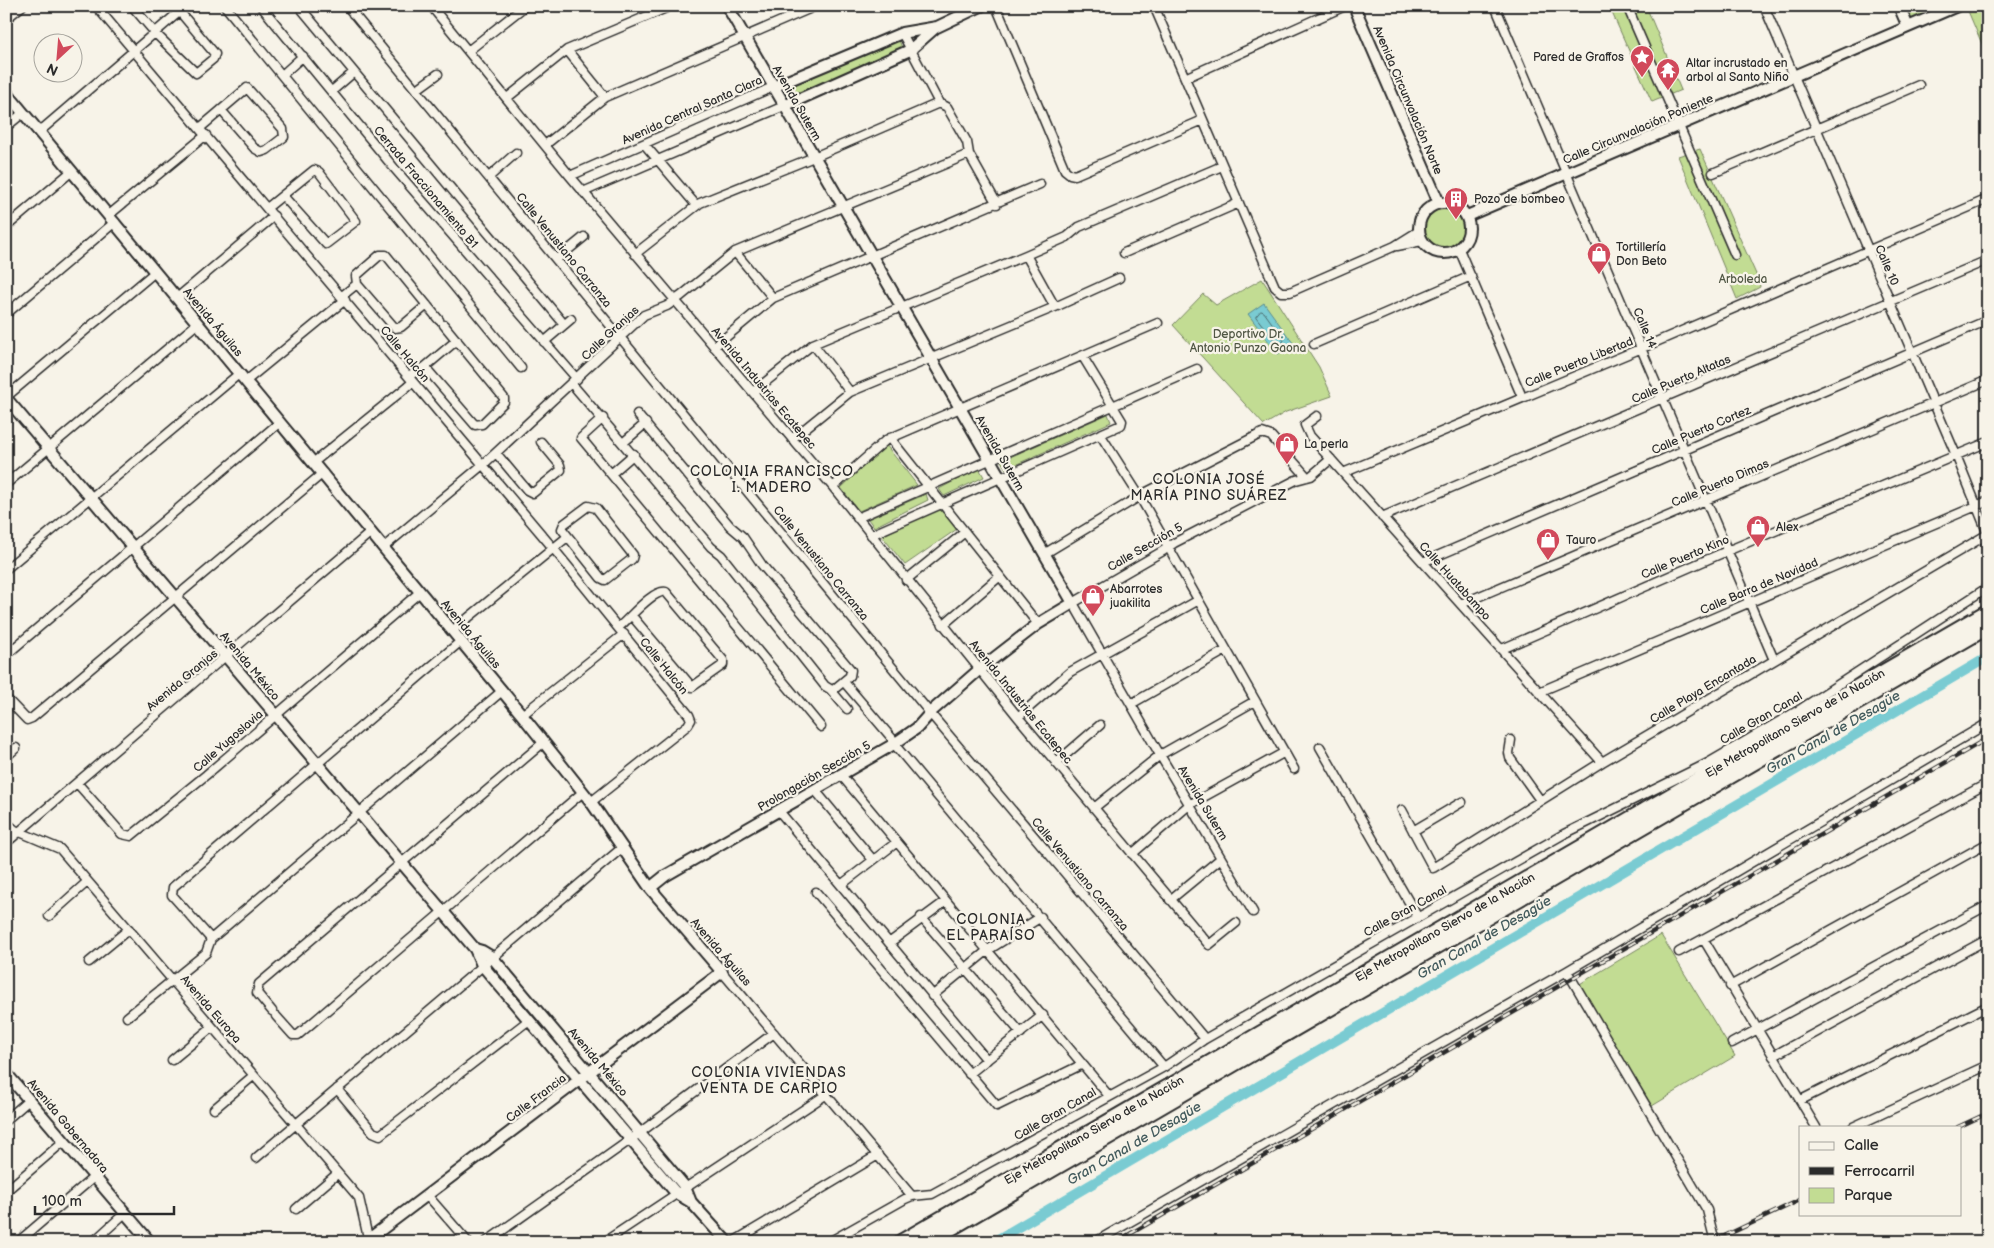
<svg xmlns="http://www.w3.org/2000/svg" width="1994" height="1248" font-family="'Balsamiq Sans',sans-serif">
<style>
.green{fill:#c2dc93;stroke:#76845f}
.water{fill:#7acbd2;stroke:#5a8b8f}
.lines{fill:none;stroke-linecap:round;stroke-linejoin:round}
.shore{stroke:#4b6b6e;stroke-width:1}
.canal{stroke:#7acbd2;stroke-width:10}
.minor-casing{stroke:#2b2b2b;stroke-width:11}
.tertiary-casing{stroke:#2b2b2b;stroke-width:14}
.motorway-casing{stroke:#2b2b2b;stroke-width:19}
.minor{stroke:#f7f3e8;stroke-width:8}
.tertiary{stroke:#f7f3e8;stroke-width:10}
.motorway{stroke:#f7f3e8;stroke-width:15}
.rail-casing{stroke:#2b2b2b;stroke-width:4.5}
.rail{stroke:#f7f3e8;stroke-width:2.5;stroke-dasharray:8;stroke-linecap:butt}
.labels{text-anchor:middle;stroke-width:4.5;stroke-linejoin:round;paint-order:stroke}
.poi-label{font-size:12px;fill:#2b2b2b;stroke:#f7f3e8;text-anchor:start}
.street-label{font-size:12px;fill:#2b2b2b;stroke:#f7f3e8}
.park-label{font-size:12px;fill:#515745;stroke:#f7f3e8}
.neighbourhood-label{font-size:14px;letter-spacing:1px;fill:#2b2b2b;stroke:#f7f3e8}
.water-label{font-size:14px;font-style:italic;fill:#435b5d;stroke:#f7f3e8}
</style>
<rect width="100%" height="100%" fill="#f7f3e8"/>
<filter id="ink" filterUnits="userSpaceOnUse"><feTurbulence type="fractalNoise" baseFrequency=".02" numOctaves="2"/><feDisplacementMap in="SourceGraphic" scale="10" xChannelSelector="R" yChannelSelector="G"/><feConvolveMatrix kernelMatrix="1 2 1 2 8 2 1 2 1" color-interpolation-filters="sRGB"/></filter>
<g filter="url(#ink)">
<path class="green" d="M1609 6H1646L1681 90 1652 102Z
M1896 6H1937L1938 10 1904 25Z
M1979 6H1988V50L1985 51 1968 11Z
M898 38 903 50 790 99 783 88Z
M1700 149 1759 281 1760 287 1737 299 1678 156Z
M1419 228a25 25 0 1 1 50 0a25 25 0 1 1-50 0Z
M1262 279 1319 367 1332 396 1286 412 1264 425 1173 325 1203 294 1216 305Z
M1108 414 1111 422 1006 469 1001 461Z
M886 445 917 485 859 511 841 488Z
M979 468 984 477 944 496 939 489Z
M926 494 928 500 874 527 868 519Z
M939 508 957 529 905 565 882 536Z
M1661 935 1735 1056 1652 1106 1578 985Z"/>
<path class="water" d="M1264 303 1293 343 1278 354 1248 314Z"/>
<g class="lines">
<path class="shore" d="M1261 311 1264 312 1284 340 1281 345H1278L1256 317Z"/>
<path class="canal" d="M993 1242 1988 657"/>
<g class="minor-casing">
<path id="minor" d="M96 6 553 548 689 715 691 720 688 725 591 802
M132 6 156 34 196 73 213 59 215 54 180 12
M225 6 521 368
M261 6 394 168 577 379
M299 6 564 324
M347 6 930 713 1205 1039
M431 6 570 176 833 487 1018 717 1209 945 1236 923
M996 6 1065 170 1070 174 1075 175 1203 120
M1154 6 1275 287 1281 292H1290L1395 246 1419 231
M1495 6 1774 660
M1627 6 1735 255
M1764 6 1956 455 1988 534
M353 14 361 6
M6 19 22 6
M902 33 939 103 947 107 967 142 969 154 997 204
M567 50 605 97
M468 51 525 6
M282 75 303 56
M1185 78 1345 6
M416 90 438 74
M332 91 354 72
M507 98 567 50 671 6
M6 127 23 113
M200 128 247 88 283 129 284 137 267 150 261 152 254 148 221 110
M39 132 186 6
M545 145 605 97 816 6
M645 145 696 205
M1713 173 1919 85
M570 176 773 87
M489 177 516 153
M583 192 784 106
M267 208 314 170 319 172 356 221 326 244 284 197
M109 215 206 135
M6 227 72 171
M1397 246 1422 241
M1459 249 1522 397
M735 252 773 298
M1124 253 1239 203
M635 254 700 203 814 157 939 103
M1026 255 1055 307
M557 259 584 237
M342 296 357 284
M177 298 274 216
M427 305 401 327 395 328 357 284 356 276 380 255H386L439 320
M6 314 115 222
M544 342 571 319
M813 344 850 392
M1314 344 1471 276
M714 347 773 298 1040 184
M425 367 475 425 482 424 504 402V398L444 325
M408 376 425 367 457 340
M246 381 345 300
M572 384 711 547 721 555 825 686 830 689 847 709
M753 392 813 344 1026 255 1067 237 1079 227 1222 166
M6 397 155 272
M637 414 730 526 743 537 762 565 851 670 850 676 832 691
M1317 416 1305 425 1310 436 1602 762
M603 418 581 438 821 727
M1100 434 1140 497 1294 769
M890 438 1038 624
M792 439 850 392 1055 307 1119 278
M624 442 646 423
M496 453 527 490 533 493 561 470 560 465 541 442
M314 462 413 382
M1343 473 1642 348 1988 199
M611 474 634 454
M6 484 198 323
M833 487 886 440 1158 323
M588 506 596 508 633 555 632 559 605 580 601 578 562 529 564 524Z
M1382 517 1988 260
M857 518 1197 369
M871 535 1121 425 1122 421 1083 357
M384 547 486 462 644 315 667 306 681 296 735 252 969 154
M1044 554 1145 493 1262 433 1271 436 1307 477
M1423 562 1988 320
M6 569 240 373
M906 580 965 532
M1461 604 1988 380
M943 625 1000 576
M619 627C629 619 653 589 666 592L723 660V665L692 687 632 616
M452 631 566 538
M1502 649 1727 551 1988 442
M6 655 280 422
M844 682 896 743
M1539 692 1988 501
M6 698 27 720 32 718 323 473
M1131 704 1226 650
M522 715 624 634
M1018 717 1070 672 1197 601
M1511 740 1509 753 1510 758 1540 800
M894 744 1164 1067
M1320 747 1417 916
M6 757 16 748
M1056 763 1100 725
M841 775 1109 1096
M78 784 122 834 131 836 206 775 420 592
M815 790 873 860
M1094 808 1160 755 1255 701
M1402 810 1433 868 1602 762 1988 534
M779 811 987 1060
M6 822 15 830 60 849 359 1198 369 1242
M1413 831 1462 802
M6 843 371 532
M1132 854 1189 805 1285 752
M841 885 897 842
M816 892 997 1106 1083 1064
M1170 900 1221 858
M1253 912 1160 755 1073 603 1163 551 1174 543 1296 480 1311 476 1331 459
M49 916 87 882
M921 917 1021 1033
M211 939 172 895 173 887 461 641
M1704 940 1816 1127
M889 943 946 901
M1679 952 1988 783
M89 962 129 929
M1567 971 1707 1210 1715 1242
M722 972 912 1196
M1730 986 1988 843
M932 996 988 950 1041 917
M272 1011 257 993 259 984 544 742
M276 1016 293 1035H298L583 792
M127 1017 206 953 211 939 502 691
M1732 1043 1988 905
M1773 1056 1988 939
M172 1060 212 1027
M969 1074 1043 1015
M337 1089 373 1132 380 1135 529 1020
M1801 1100 1988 1006
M214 1109 253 1076
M6 1120 29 1100
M1853 1127 1988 1065
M256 1158 623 847
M6 1191 64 1141
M428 1196 468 1242
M296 1209 337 1174
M6 1241 7 1242
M18 1242 94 1177
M93 1242 125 1213
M486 1242 630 1140 774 1033
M604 1242 827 1094
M733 1242 878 1155
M829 1242 905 1199 912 1196 932 1194 1164 1067 1205 1039 1564 834 1708 763 1799 710 1988 587
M1095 1242 1567 971 1988 723"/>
</g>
<g class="tertiary-casing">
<path id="tertiary" d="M1354 6 1439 203
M1899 6 1908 27
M773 87 902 33 937 27 981 6
M6 92 522 715 591 802 650 888 722 972 365 1242
M784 106 910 50 935 28
M1419 228a25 25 0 1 1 50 0a25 25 0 1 1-50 0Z
M1467 216 1957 6
M6 398 475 949 482 965 676 1193 691 1202 727 1242
M650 888 665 876 894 744 917 728 933 710 980 669 1038 624 1073 603 727 6
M475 949 482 951 492 957 685 1187 691 1202
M6 1073 150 1242"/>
</g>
<g class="motorway-casing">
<path id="motorway" d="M902 1242 1988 612
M926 1242 1988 626"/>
</g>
<use href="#minor" class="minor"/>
<use href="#tertiary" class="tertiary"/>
<use href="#motorway" class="motorway"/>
<g class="rail-casing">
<path id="rail" d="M1958 1127 1988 1113
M1116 1242 1988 738
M1712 1242 1800 1200"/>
</g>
<use href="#rail" class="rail"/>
</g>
</g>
<defs>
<g id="sight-pin" transform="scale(1.25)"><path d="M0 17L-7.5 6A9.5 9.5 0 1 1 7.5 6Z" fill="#d1495b" stroke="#f7f3e8"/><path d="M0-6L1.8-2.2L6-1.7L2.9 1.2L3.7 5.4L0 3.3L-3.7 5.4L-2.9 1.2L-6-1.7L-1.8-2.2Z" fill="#fff"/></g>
<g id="temple-pin" transform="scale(1.25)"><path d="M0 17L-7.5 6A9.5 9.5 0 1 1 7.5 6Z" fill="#d1495b" stroke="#f7f3e8"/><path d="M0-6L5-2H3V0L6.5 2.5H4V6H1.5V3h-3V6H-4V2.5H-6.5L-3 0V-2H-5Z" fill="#fff"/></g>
<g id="building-pin" transform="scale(1.25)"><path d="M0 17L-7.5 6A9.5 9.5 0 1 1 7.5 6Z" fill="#d1495b" stroke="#f7f3e8"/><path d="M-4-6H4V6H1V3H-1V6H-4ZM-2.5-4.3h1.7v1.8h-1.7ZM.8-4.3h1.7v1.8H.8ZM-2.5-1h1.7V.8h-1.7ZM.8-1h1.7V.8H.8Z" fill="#fff"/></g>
<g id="shop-pin" transform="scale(1.25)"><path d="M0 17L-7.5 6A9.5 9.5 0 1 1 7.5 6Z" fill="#d1495b" stroke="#f7f3e8"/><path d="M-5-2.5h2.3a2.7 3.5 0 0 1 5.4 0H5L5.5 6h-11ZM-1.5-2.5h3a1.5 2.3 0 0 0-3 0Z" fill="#fff"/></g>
</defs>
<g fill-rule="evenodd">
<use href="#sight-pin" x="1642" y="57"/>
<use href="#temple-pin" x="1668" y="70"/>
<use href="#building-pin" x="1456" y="199"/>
<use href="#shop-pin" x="1599" y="254"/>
<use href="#shop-pin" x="1287" y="444"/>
<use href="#shop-pin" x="1758" y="527"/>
<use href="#shop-pin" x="1548" y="540"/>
<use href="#shop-pin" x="1093" y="596"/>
</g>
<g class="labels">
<g class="poi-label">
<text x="1624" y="61" text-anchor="end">Pared de Graffos</text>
<text x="1686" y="67">Altar incrustado en<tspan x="1686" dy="14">arbol al Santo Niño</tspan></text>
<text x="1474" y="203">Pozo de bombeo</text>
<text x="1616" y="251">Tortillería<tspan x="1616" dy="14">Don Beto</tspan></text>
<text x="1304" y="448">La perla</text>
<text x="1776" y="531">Alex</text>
<text x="1566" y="544">Tauro</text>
<text x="1110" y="593">Abarrotes<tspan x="1110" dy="14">juakilita</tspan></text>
</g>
<g class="street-label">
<text transform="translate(1408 100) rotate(67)" y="4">Avenida Circunvalación Norte</text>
<text transform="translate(797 103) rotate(60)" y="4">Avenida Suterm</text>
<text transform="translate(692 110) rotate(-24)" y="4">Avenida Central Santa Clara</text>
<text transform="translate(1638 129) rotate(-23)" y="4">Calle Circunvalación Poniente</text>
<text transform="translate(426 187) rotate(50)" y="4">Cerrada Fraccionamiento B1</text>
<text transform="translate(564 250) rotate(51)" y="4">Calle Venustiano Carranza</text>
<text transform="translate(1887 265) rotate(67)" y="4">Calle 10</text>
<text transform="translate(213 322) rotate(50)" y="4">Avenida Águilas</text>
<text transform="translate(1645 328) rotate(67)" y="4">Calle 14</text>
<text transform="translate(610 333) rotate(-43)" y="4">Calle Granjas</text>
<text transform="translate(405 354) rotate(50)" y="4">Calle Halcón</text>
<text transform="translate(1579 362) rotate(-22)" y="4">Calle Puerto Libertad</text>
<text transform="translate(1681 379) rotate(-23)" y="4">Calle Puerto Altatas</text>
<text transform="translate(764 388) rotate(50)" y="4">Avenida Industrias Ecatepec</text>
<text transform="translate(1701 430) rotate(-23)" y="4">Calle Puerto Cortez</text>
<text transform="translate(1000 453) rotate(60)" y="4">Avenida Suterm</text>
<text transform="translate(1720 483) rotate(-23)" y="4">Calle Puerto Dimas</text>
<text transform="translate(1145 547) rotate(-30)" y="4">Calle Sección 5</text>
<text transform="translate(1685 557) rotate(-23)" y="4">Calle Puerto Kino</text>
<text transform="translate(821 563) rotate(51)" y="4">Calle Venustiano Carranza</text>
<text transform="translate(1455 581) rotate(48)" y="4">Calle Huatabampo</text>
<text transform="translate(1759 586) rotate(-23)" y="4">Calle Barra de Navidad</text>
<text transform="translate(471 634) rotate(50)" y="4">Avenida Águilas</text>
<text transform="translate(250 666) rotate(50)" y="4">Avenida México</text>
<text transform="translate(664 666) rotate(51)" y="4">Calle Halcón</text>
<text transform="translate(182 680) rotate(-40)" y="4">Avenida Granjas</text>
<text transform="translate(1703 689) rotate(-31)" y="4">Calle Playa Encantada</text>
<text transform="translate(1021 702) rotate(51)" y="4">Avenida Industrias Ecatepec</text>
<text transform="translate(1761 718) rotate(-30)" y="4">Calle Gran Canal</text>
<text transform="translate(1795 723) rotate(-30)" y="4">Eje Metropolitano Siervo de la Nación</text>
<text transform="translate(228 741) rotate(-41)" y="4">Calle Yugoslavia</text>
<text transform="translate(814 776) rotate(-30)" y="4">Prolongación Sección 5</text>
<text transform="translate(1203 803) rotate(59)" y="4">Avenida Suterm</text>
<text transform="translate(1080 874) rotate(50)" y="4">Calle Venustiano Carranza</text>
<text transform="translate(1405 911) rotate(-29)" y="4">Calle Gran Canal</text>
<text transform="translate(1445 927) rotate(-30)" y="4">Eje Metropolitano Siervo de la Nación</text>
<text transform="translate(721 952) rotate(49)" y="4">Avenida Águilas</text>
<text transform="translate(211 1009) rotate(49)" y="4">Avenida Europa</text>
<text transform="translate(598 1062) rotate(50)" y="4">Avenida México</text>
<text transform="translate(536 1098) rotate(-37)" y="4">Calle Francia</text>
<text transform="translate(1055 1114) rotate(-30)" y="4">Calle Gran Canal</text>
<text transform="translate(68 1126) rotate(50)" y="4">Avenida Gobernadora</text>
<text transform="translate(1094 1130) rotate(-30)" y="4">Eje Metropolitano Siervo de la Nación</text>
</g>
<g class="park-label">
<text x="1743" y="283">Arboleda</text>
<text x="1248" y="338">Deportivo Dr.<tspan x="1248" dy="14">Antonio Punzo Gaona</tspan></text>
</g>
<g class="neighbourhood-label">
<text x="772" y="476">COLONIA FRANCISCO<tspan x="772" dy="16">I. MADERO</tspan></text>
<text x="1209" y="484">COLONIA JOSÉ<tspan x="1209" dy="16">MARÍA PINO SUÁREZ</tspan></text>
<text x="991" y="924">COLONIA<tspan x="991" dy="16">EL PARAÍSO</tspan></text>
<text x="769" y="1077">COLONIA VIVIENDAS<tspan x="769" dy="16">VENTA DE CARPIO</tspan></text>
</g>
<g class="water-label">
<text transform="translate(1833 732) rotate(-30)" y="5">Gran Canal de Desagüe</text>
<text transform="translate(1484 937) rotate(-30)" y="5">Gran Canal de Desagüe</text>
<text transform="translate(1134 1143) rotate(-30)" y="5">Gran Canal de Desagüe</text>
</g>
</g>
<rect width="1994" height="1248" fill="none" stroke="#f7f3e8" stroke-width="25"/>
<rect x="12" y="12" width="1969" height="1223" fill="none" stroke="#2b2b2b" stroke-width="2" filter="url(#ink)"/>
<rect x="1799" y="1126" width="162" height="90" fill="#f7f3e8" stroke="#a5a39c"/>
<rect x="1809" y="1142" width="25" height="8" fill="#f7f3e8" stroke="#a5a39c"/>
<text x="1844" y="1150" font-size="15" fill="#2b2b2b">Calle</text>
<rect x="1809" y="1167" width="25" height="8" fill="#2b2b2b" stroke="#a5a39c"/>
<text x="1844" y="1176" font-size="15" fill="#2b2b2b">Ferrocarril</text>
<rect x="1809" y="1188" width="25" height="15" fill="#c2dc93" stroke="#a5a39c"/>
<text x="1844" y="1200" font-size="15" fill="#2b2b2b">Parque</text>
<g transform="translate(58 58) rotate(206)"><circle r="24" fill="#f7f3e8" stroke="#a5a39c"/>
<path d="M0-4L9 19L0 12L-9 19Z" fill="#d1495b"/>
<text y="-8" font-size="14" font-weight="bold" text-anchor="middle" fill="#2b2b2b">N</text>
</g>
<path d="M35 1206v8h139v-8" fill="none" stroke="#2b2b2b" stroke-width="2.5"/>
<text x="42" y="1206" font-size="15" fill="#2b2b2b" stroke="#f7f3e8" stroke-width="4" paint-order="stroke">100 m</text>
</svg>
